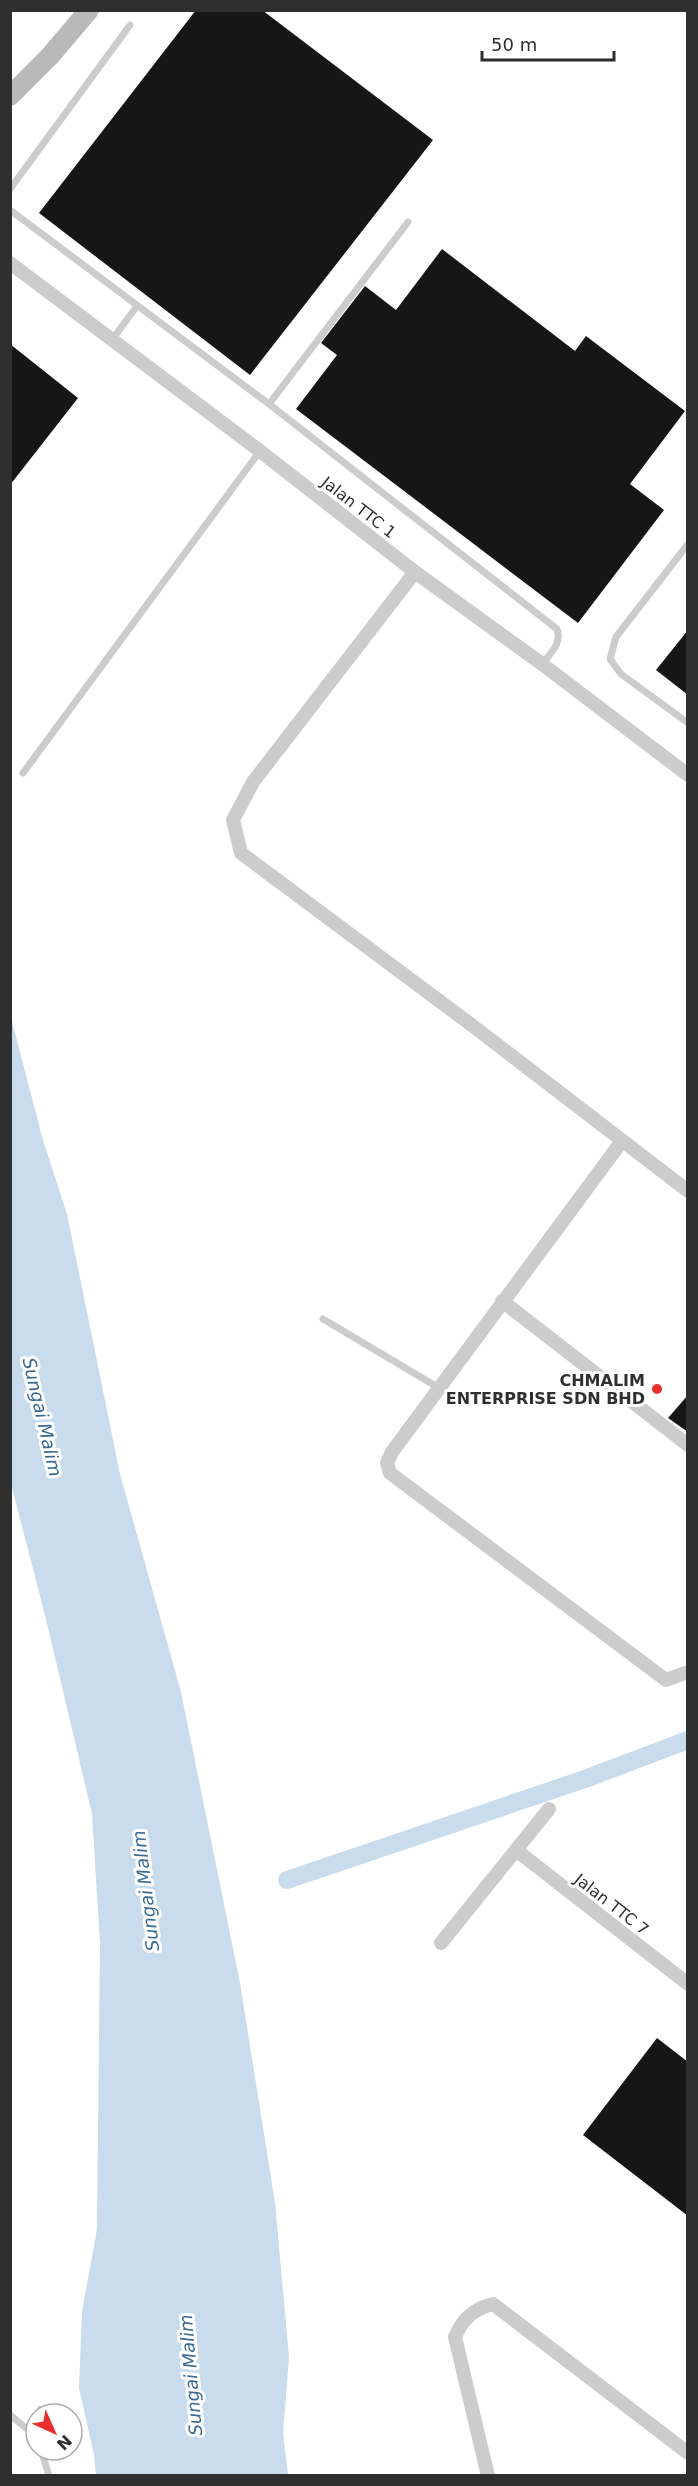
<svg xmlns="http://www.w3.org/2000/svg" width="698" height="2486" font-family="'DejaVu Sans',sans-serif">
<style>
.water{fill:#c9dced}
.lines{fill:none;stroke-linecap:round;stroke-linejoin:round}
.canal{stroke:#c9dced;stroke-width:18}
.building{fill:#161616}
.path{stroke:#ccc;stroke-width:3;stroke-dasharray:3 3;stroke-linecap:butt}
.service{stroke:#ccc;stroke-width:7}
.minor{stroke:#ccc;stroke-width:14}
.secondary{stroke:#b9b9b9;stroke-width:20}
.poi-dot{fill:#e9302e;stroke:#fff;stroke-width:2}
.labels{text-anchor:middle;stroke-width:6;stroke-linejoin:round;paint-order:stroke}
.street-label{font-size:16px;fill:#2f2f2f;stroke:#fff}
.poi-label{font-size:16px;font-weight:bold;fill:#2f2f2f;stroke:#fff;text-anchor:end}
.water-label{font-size:18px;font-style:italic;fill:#3b6a94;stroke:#fff}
</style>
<rect width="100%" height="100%" fill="#fff"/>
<path class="water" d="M10 1014 43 1140 67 1214 120 1474 181 1692 240 1983 275 2203 289 2357 283 2433 288 2475H96L94 2455 79 2388 82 2312 97 2229 100 1943 92 1814 46 1619 11 1484Z"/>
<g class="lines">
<path class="canal" d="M287 1880 585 1779 688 1740"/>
</g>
<path class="building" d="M196 10H262L433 140 250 375 39 213Z
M442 249 575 351 586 336 685 411 630 484 664 510 578 623 296 409 337 355 321 343 365 286 396 310Z
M10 344 78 398 10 485Z
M688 630V695L656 670Z
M688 1395V1432L668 1418Z
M657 2038 688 2062V2216L583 2135Z"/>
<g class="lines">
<path class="path" d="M39 2406V2414"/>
<path class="service" d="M10 189 130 25
M10 210 269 404 408 222
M112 340 137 306
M269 404 557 629C562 643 551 653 542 664
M688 544 616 637 610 659 621 674 688 723
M23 773 260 451
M323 1319 439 1388
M10 2415 36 2436
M41 2450 49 2476"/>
<path class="minor" d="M10 263 260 451 415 572 542 664 688 775
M415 572 253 782 233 820 241 853 469 1023 688 1191
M622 1141 392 1452 387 1463 390 1473 666 1680 688 1672
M502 1301 688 1445
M516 1850 688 1984
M441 1943 549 1809
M488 2476 455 2337C463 2318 474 2309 493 2304L688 2453"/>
<path class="secondary" d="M10 96 50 56 89 10"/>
</g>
<circle class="poi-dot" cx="657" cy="1389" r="6"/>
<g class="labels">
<g class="street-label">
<text transform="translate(359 507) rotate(38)" y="6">Jalan TTC 1</text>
<text transform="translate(612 1904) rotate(38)" y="6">Jalan TTC 7</text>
</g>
<g class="poi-label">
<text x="645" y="1386">CHMALIM<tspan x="645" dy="18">ENTERPRISE SDN BHD</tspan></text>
</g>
<g class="water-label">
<text transform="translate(42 1417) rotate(77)" y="6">Sungai Malim</text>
<text transform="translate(146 1891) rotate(-97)" y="6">Sungai Malim</text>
<text transform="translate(191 2375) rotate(-95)" y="6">Sungai Malim</text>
</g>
</g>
<rect width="698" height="2486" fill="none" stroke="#2f2f2f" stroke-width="24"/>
<g transform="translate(54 2432) rotate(135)"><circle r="28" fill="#ffffff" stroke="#acacac" stroke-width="1.5"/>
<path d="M0-4.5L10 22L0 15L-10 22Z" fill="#e9302e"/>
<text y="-9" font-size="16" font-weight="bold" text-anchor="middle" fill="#2f2f2f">N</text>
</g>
<path d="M482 51v9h132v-9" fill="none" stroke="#2f2f2f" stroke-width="3"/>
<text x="491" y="51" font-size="18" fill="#2f2f2f" stroke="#ffffff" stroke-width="4.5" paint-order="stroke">50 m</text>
</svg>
